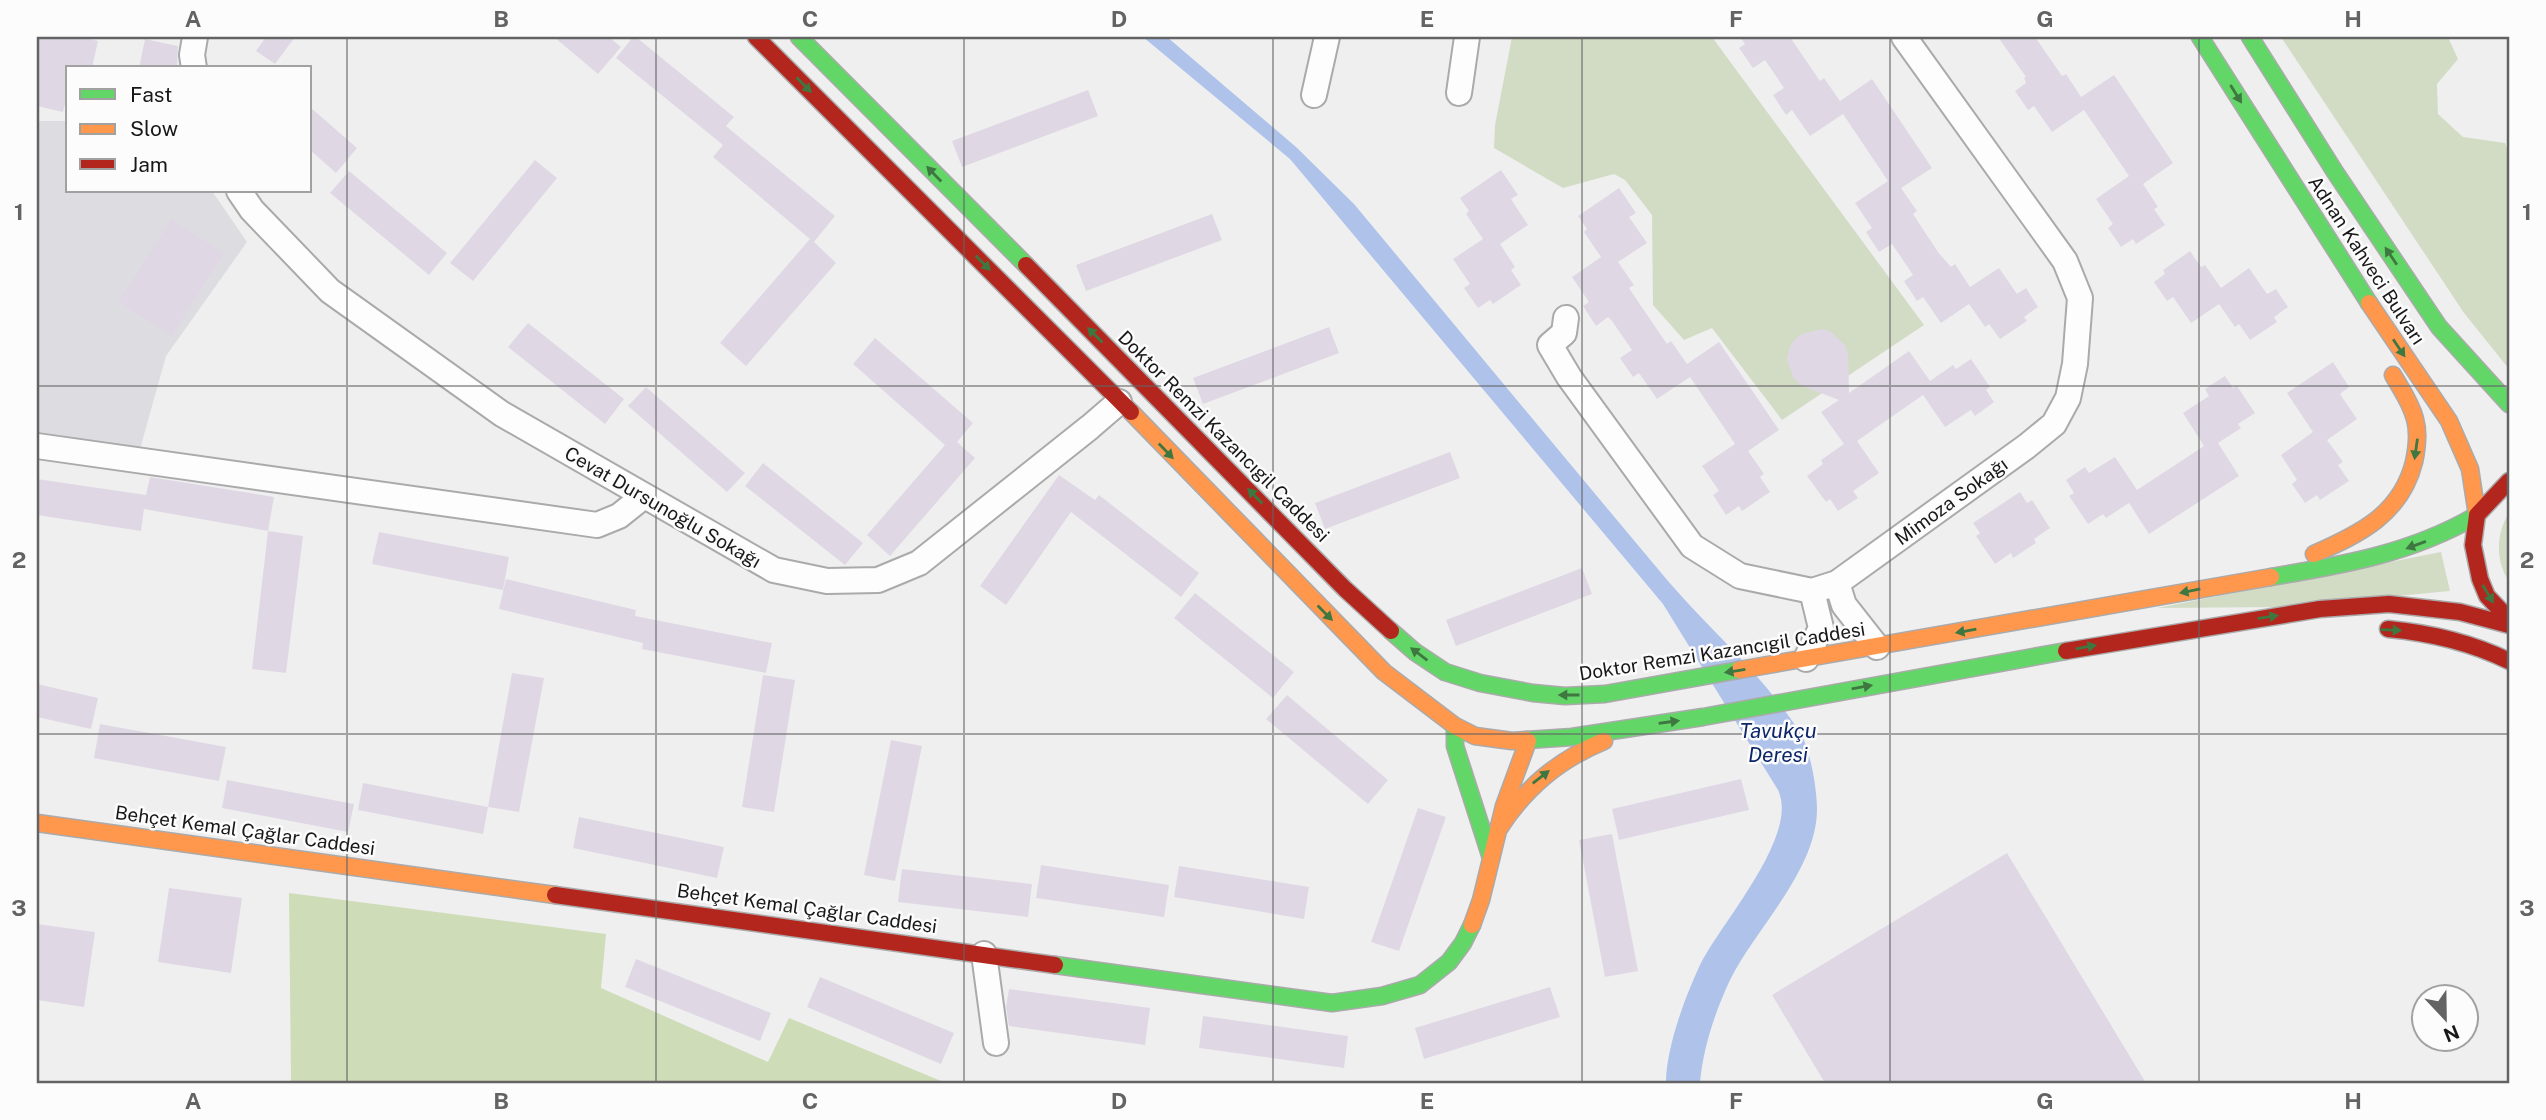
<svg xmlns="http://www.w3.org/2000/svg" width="2546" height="1120" font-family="'Public Sans',sans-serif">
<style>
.built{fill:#dddde1}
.green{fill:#d2dcc5}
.forest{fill:#cfdcb8}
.water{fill:#aec2ea}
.building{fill:#dfd8e4}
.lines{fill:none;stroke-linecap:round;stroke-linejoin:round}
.street-casing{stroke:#aaaaab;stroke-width:28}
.fast-casing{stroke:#aaaaab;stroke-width:19}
.slow-casing{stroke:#aaaaab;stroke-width:19}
.jam-casing{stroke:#aaaaab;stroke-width:19}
.street{stroke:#fdfdfd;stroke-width:24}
.fast{stroke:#63d668;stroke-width:16}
.slow{stroke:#ff974d;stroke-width:16}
.jam{stroke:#b3261e;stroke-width:16}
.oneway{fill:#3e7740}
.grid{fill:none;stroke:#636364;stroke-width:2;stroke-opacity:0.55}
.labels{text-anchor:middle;stroke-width:5;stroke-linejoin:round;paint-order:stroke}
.street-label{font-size:19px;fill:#181819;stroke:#fcfcfd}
.water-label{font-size:21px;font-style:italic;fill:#0d2669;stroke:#fcfcfd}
.neatline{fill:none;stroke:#636364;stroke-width:2.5}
.grid-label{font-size:23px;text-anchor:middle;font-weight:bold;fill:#636364}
</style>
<rect width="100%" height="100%" fill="#efeff0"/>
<path class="built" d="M37 121H68V191H212L247 242 166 356 140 449 37 434Z"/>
<path class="green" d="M1512 37H1712L1924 325 1782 420 1712 328 1684 340 1653 305 1652 215 1625 180 1614 174 1563 188 1494 148 1495 125Z
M2281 37H2448L2458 59 2437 84 2438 114 2463 137 2505 143 2509 153V369L2464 313Z
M2509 513V581C2495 561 2496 533 2509 513Z
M2441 552 2450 591 2282 607 2157 608Z"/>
<path class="forest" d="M289 893 606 934 601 988 768 1062 789 1018 946 1083H291Z"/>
<path class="water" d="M1143 37H1167L1296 147 1354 204C1459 330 1563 456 1668 581 1711 631 1763 675 1799 731 1810 747 1817 789 1817 809 1817 870 1756 928 1730 980 1715 1012 1703 1048 1700 1083H1666C1666 1048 1685 997 1700 965 1720 924 1800 836 1778 790L1663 604 1290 159Z"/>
<path class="building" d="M37 37H81L98 41 92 68H68V105L65 104 63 112 37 106Z
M266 37H295L275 64 256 51Z
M554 37H609L621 47 598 74Z
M633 37H636L734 117 726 126 835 216 814 242 836 263 746 366 720 343 810 239 713 157 723 145 616 58Z
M1740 37H1790L1820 81 1824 78 1840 101 1872 79 1932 168 1901 188 1917 211 1913 214 1938 252 1951 267 1955 264 1970 287 1999 268 2017 294 2026 288 2038 307 2024 317 2027 321 2000 339 1989 324 1985 327 1969 304 1941 323 1923 297 1917 301 1904 281 1913 275 1892 244 1879 252 1866 232 1872 228 1855 203 1888 181 1843 114 1810 136 1792 110 1786 115 1773 95 1784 88 1765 60 1753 68 1739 48 1745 44Z
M1998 37H2035L2062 76 2066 74 2081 97 2114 75 2173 163 2143 184 2158 207 2154 209 2165 225 2136 244 2133 239 2121 247 2108 228 2113 224 2096 199 2129 176 2084 110 2052 132 2034 106 2028 110 2015 91 2026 83 2024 78 2026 77Z
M145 39 178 46 177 68H139Z
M1088 90 1098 116 962 167 952 141Z
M310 107 357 148 336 173 310 150Z
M535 160 557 178 473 281 450 263Z
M1501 170 1518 195 1511 199 1528 225 1500 244 1515 267 1511 270 1521 285 1493 304 1490 300 1478 308 1464 288 1470 284 1453 259 1483 239 1466 214 1469 211 1460 198Z
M349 171 447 253 429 275 330 193Z
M1619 188 1636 213 1629 217 1647 243 1618 262 1634 285 1629 288 1639 303 1667 344 1671 341 1687 364 1719 342 1779 430 1748 451 1764 474 1760 477 1770 492 1742 511 1739 506 1726 515 1713 495 1719 491 1702 466 1735 444 1690 377 1657 399 1639 373 1633 377 1620 358 1632 350 1612 321 1608 317 1596 326 1583 306 1589 302 1572 277 1601 257 1584 232 1587 229 1578 216Z
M1212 214 1222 240 1086 291 1076 265Z
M171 219 224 253 172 336 118 302Z
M2190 251 2201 267 2205 265 2221 288 2249 268 2267 294 2276 289 2288 307 2274 317 2277 322 2250 340 2239 324 2235 327 2219 304 2191 323 2173 297 2167 301 2154 282 2165 274 2163 270Z
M528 323 624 399 605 424 508 347Z
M1329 327 1339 353 1203 404 1193 378Z
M1822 329 1831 332 1845 345 1848 354 1849 393 1909 351 1930 381 1953 365 1956 369 1971 359 1990 387 1986 390 1994 402 1975 416 1971 410 1945 427 1923 395 1857 441 1879 473 1853 491 1858 498 1838 511 1830 499 1826 502 1807 476 1823 464 1821 460 1844 444 1821 412 1839 400 1802 386 1794 379 1787 360 1789 349 1794 340 1802 334Z
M875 338 973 423 957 442 975 458 890 556 867 535 945 445 853 364Z
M2333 362 2349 387 2340 394 2357 419 2327 440 2343 462 2338 465 2349 481 2320 500 2317 495 2305 503 2292 484 2297 480 2281 455 2313 432 2287 393Z
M2225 376 2233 388 2237 386 2255 413 2238 424 2241 428 2218 443 2239 476 2149 534 2129 503 2106 518 2103 514 2088 524 2069 496 2074 493 2066 480 2085 467 2089 473 2115 457 2137 490 2204 446 2183 413 2209 396 2205 389Z
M646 387 745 473 727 492 628 406Z
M1450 452 1460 478 1325 529 1315 503Z
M763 463 863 543 845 565 745 486Z
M1059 475 1095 500 1099 495 1199 573 1181 597 1071 512 1006 605 980 586Z
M150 477 274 497 268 531 144 509 141 531 37 515V479L146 495Z
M2020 492 2027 503 2032 500 2050 528 2034 539 2036 543 2013 558 2011 553 1995 564 1976 536 1980 533 1973 523Z
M268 531 303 536 286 673 252 669Z
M379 532 509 557 503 590 372 564Z
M1582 568 1592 594 1456 646 1446 620Z
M506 579 636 610 635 616 772 643 766 673 642 649 643 643 499 609Z
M1195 593 1294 672 1273 698 1174 618Z
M512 673 544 678 519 812 488 807Z
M763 675 795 680 774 812 742 807Z
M37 684 98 698 91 729 37 717Z
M1287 695 1388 780 1368 804 1266 719Z
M100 724 226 747 219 781 94 758Z
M891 740 922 746 895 881 864 875Z
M1741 779 1749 810 1619 840 1612 809Z
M227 780 354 804 348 832 222 808Z
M363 783 488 807 483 834 358 810Z
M1418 808 1446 817 1399 951 1371 942Z
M579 817 724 847 717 878 573 848Z
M1612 834 1638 971 1605 977 1579 840Z
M2007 853 2146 1083H1825L1772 995Z
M1041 865 1169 885 1164 917 1036 898Z
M1179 866 1309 887 1304 919 1174 897Z
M902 869 1032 884 1028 917 898 902Z
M169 888 242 898 231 973 158 962Z
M37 924 95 932 84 1007 37 1000Z
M636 959 771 1013 760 1041 625 987Z
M820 977 954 1033 941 1064 807 1007Z
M1550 987 1560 1017 1424 1059 1415 1028Z
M1009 989 1150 1008 1145 1045 1009 1026 1006 1007Z
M1203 1016 1348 1036 1344 1068 1199 1048Z"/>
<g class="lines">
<g class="street-casing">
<path id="street" d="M194 68 192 55 195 37
M1459 93 1467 37
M1314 95 1327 37
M239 191 252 210 330 291 502 414 774 570 827 581 878 580 919 563 1090 427 1119 402
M1566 318 1564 333 1550 345 1569 377 1692 546 1740 576 1812 591 1837 583 2027 446 2054 424 2068 398 2075 364 2080 298 2065 261 1904 37
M37 446 597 525 619 516 644 496
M1837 583 1844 605 1877 647
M1806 659 1821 628 1812 591
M984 954 996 1043"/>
</g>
<g class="fast-casing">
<path id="fast" d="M799 37 1026 265
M2200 37 2369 303
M2250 37 2335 172 2439 327 2509 404
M2271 577C2343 565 2413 553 2477 515
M1391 631 1415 652 1445 672 1480 683 1533 693 1565 696 1605 694 1739 670
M1455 726V746L1491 858
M1527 740 1572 737 1703 717 2066 651
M1055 965 1332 1003 1382 996 1420 985 1449 962 1463 943 1472 925"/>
</g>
<g class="slow-casing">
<path id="slow" d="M2369 303 2449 421 2470 469 2477 515
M1131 412 1384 672 1455 726 1475 736 1512 741 1527 740
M2314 554C2360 534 2401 514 2414 462 2417 448 2419 433 2415 419 2411 403 2401 389 2393 375
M1739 670 2271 577
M37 823 555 895
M1498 830C1525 788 1558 760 1604 741
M1472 925 1481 900 1504 806 1528 741"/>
</g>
<g class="jam-casing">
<path id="jam" d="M756 37 1131 412
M1026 265 1345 589 1391 631
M2509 481 2477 515 2473 545 2480 579 2487 596 2509 619
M2388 629C2431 633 2470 642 2509 661
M2066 651 2320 609 2389 604 2460 612 2509 625
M555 895 1055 965"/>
</g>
<use href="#street" class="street"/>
<use href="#fast" class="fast"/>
<use href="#slow" class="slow"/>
<use href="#jam" class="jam"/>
</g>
<defs><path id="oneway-solid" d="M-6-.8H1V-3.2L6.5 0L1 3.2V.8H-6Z" transform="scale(1.75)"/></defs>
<g class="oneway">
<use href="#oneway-solid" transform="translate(804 85) rotate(45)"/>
<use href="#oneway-solid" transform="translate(2236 94) rotate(58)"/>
<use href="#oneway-solid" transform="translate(934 174) rotate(-134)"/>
<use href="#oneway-solid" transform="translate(2391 256) rotate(-124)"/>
<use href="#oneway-solid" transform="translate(983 263) rotate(45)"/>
<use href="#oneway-solid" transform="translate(1095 335) rotate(-135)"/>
<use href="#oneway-solid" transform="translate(2399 348) rotate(56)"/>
<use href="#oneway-solid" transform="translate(2416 449) rotate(98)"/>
<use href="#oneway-solid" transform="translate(1166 451) rotate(46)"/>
<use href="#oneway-solid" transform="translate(1255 496) rotate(-134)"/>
<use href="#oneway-solid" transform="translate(2416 545) rotate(160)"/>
<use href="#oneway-solid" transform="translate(2190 591) rotate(169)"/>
<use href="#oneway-solid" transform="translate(2488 594) rotate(59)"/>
<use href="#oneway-solid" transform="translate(1325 613) rotate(45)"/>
<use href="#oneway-solid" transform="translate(2268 617) rotate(-9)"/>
<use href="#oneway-solid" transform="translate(2391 630) rotate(2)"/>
<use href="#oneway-solid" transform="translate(1966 631) rotate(170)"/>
<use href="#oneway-solid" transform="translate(2086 647) rotate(-10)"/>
<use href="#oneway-solid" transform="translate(1419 654) rotate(-143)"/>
<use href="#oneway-solid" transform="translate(1735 671) rotate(171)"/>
<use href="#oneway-solid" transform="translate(1862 687) rotate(-10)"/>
<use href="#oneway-solid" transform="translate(1569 695) rotate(-180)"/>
<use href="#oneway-solid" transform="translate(1669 722) rotate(-8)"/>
<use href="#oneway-solid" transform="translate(1541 777) rotate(-38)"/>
</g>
<path class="grid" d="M347 37V1083M656 37V1083M964 37V1083M1273 37V1083M1582 37V1083M1890 37V1083M2199 37V1083M37 386H2509M37 734H2509"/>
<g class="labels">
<g class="street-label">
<text transform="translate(2367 260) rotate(57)" y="7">Adnan Kahveci Bulvarı</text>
<text transform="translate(1224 436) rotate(45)" y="7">Doktor Remzi Kazancıgil Caddesi</text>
<text transform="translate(1951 501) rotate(-36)" y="7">Mimoza Sokağı</text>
<text transform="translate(663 507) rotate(30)" y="7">Cevat Dursunoğlu Sokağı</text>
<text transform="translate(1722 651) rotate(-9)" y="7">Doktor Remzi Kazancıgil Caddesi</text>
<text transform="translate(245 830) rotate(8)" y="7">Behçet Kemal Çağlar Caddesi</text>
<text transform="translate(807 908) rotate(8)" y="7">Behçet Kemal Çağlar Caddesi</text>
</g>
<g class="water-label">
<text x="1778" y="738">Tavukçu<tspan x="1778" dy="24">Deresi</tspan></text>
</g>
</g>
<rect width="2546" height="1120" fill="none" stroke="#fcfcfd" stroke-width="77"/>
<rect x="66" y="66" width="245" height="126" fill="#fcfcfd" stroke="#a1a1a2" stroke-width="2"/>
<rect x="80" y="89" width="35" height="10" fill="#63d668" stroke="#a1a1a2" stroke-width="2"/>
<text x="130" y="102" font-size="21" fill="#181819">Fast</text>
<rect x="80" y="124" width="35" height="10" fill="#ff974d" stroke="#a1a1a2" stroke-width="2"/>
<text x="130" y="136" font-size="21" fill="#181819">Slow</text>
<rect x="80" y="159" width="35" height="10" fill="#b3261e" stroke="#a1a1a2" stroke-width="2"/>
<text x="130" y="172" font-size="21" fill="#181819">Jam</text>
<g transform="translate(2445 1018) rotate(158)"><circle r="33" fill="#fcfcfd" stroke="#a1a1a2" stroke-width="2"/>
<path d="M0-5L12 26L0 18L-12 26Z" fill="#636364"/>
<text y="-10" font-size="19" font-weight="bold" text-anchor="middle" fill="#181819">N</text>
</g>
<rect x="38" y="38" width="2470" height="1044" class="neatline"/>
<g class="grid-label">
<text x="193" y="27">A</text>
<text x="501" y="27">B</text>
<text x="810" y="27">C</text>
<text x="1119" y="27">D</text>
<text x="1427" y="27">E</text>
<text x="1736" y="27">F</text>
<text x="2045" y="27">G</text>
<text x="2353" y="27">H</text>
<text x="19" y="220">1</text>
<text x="2527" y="220">1</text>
<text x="19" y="568">2</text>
<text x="2527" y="568">2</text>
<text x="19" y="916">3</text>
<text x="2527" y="916">3</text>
<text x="193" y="1109">A</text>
<text x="501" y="1109">B</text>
<text x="810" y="1109">C</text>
<text x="1119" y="1109">D</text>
<text x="1427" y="1109">E</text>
<text x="1736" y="1109">F</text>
<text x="2045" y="1109">G</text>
<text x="2353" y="1109">H</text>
</g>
</svg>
